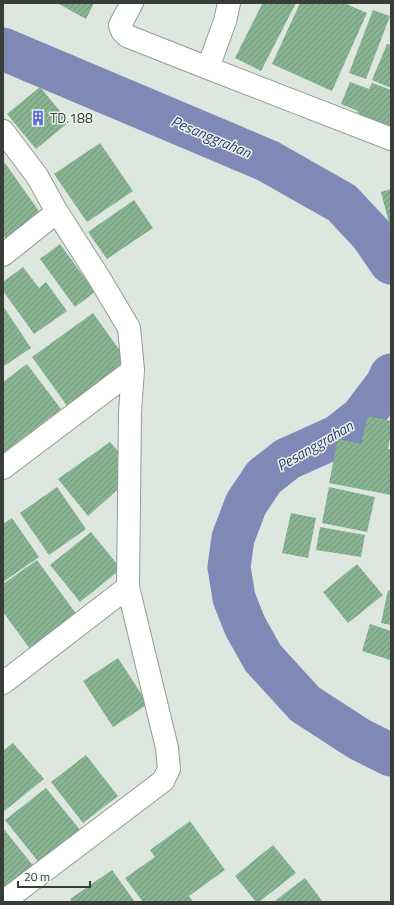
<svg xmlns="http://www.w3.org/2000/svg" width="394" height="905" font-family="'Titillium Web',sans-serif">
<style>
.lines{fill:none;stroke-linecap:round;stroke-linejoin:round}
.river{stroke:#7e89b6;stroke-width:43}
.building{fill:url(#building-hatch)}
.minor-casing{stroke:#929c94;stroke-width:24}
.minor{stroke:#fff;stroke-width:22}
.labels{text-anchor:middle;stroke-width:3;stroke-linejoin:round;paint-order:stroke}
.poi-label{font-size:14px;fill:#393d3a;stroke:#eaf5ec;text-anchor:start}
.water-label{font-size:15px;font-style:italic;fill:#303872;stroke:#eaf5ec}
</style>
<defs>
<pattern id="building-hatch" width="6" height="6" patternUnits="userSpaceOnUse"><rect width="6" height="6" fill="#88b492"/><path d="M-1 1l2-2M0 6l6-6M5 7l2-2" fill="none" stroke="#709478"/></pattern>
</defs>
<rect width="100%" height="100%" fill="#dde7df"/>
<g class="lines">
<path class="river" d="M3 49 268 161 342 203 371 234 391 263
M391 375 387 384 362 417 338 436 287 459 264 477 246 504 233 538 229 567 234 598 245 626 263 658 305 704 359 739 391 755"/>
</g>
<path class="building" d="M57 3H94L86 19Z
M260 3H296L261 71 235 58 262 4Z
M300 3H344L367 13 332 91 272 64Z
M373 10 390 16 366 79 349 73Z
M387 44 391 45V88L372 80Z
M350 82 369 89 372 83 391 90V133L355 119 358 111 341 104Z
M40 87 69 122 36 149 7 114Z
M100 143 133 191 87 222 54 174Z
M5 163 41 214 6 239 3 234V165Z
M391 189V227H390L381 192Z
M134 200 153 228 107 259 88 232Z
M60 244 95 292 75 307 40 259Z
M23 267 39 288 46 282 67 311 34 334 3 291V282Z
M3 306 31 348 4 366 3 364Z
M93 313 131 366 70 410 32 357Z
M27 364 61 409 3 453V382Z
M368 416 391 421V433L388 449H391V495L329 483 338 439 361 444Z
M110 442 125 459 124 484 88 516 58 479Z
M57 487 86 529 49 555 20 513Z
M329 487 375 497 367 532 322 523Z
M291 513 316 518 308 558 282 553Z
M12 518 39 557 3 582V524Z
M320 527 365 535 361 557 316 550Z
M91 532 121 569 80 602 50 565Z
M37 560 77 615 30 649 3 612V584Z
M357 564 383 595 348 623 323 592Z
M388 590 391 591V625L381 623Z
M370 624 391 631 390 660 362 651Z
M118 658 148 704 113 727 83 681Z
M13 743 44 779 3 812V751Z
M86 755 118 796 83 823 51 782Z
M46 788 81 831 40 864 5 820Z
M190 821 225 870 189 896 193 902H143L125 878 155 857 150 850Z
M3 828 39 873 3 901Z
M273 845 296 873 259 902H256L235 876Z
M112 870 135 902H72L70 899Z
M305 878 323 902H277L276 900Z"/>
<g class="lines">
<g class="minor-casing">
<path id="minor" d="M132 3 120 25 122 31 127 36 208 68 225 21 229 3
M208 68 391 139
M3 131 37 176 57 212 98 276 129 328 133 370 130 412 128 587 167 748 169 769 163 781 3 902
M3 255 57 212
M3 468 133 370
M3 683 128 587"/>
</g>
<use href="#minor" class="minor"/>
</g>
<defs>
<g id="building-bare" transform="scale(1.2)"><path d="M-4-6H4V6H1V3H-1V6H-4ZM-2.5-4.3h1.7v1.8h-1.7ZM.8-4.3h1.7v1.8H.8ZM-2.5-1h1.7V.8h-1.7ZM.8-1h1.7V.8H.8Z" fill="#5e6de4" stroke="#eaf5ec" stroke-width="2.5" paint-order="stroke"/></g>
</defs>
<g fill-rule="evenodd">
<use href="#building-bare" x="38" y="118"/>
</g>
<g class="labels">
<g class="poi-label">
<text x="50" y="123">TD.188</text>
</g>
<g class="water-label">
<text transform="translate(211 137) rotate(23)" y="5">Pesanggrahan</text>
<text transform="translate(315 446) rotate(-30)" y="5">Pesanggrahan</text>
</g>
</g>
<rect width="394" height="905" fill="none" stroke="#393d3a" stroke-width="8"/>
<path d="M18 881v6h72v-6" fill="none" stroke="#393d3a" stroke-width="2"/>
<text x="24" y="881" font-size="12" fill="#393d3a" stroke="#eaf5ec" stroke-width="3" paint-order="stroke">20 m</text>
</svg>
